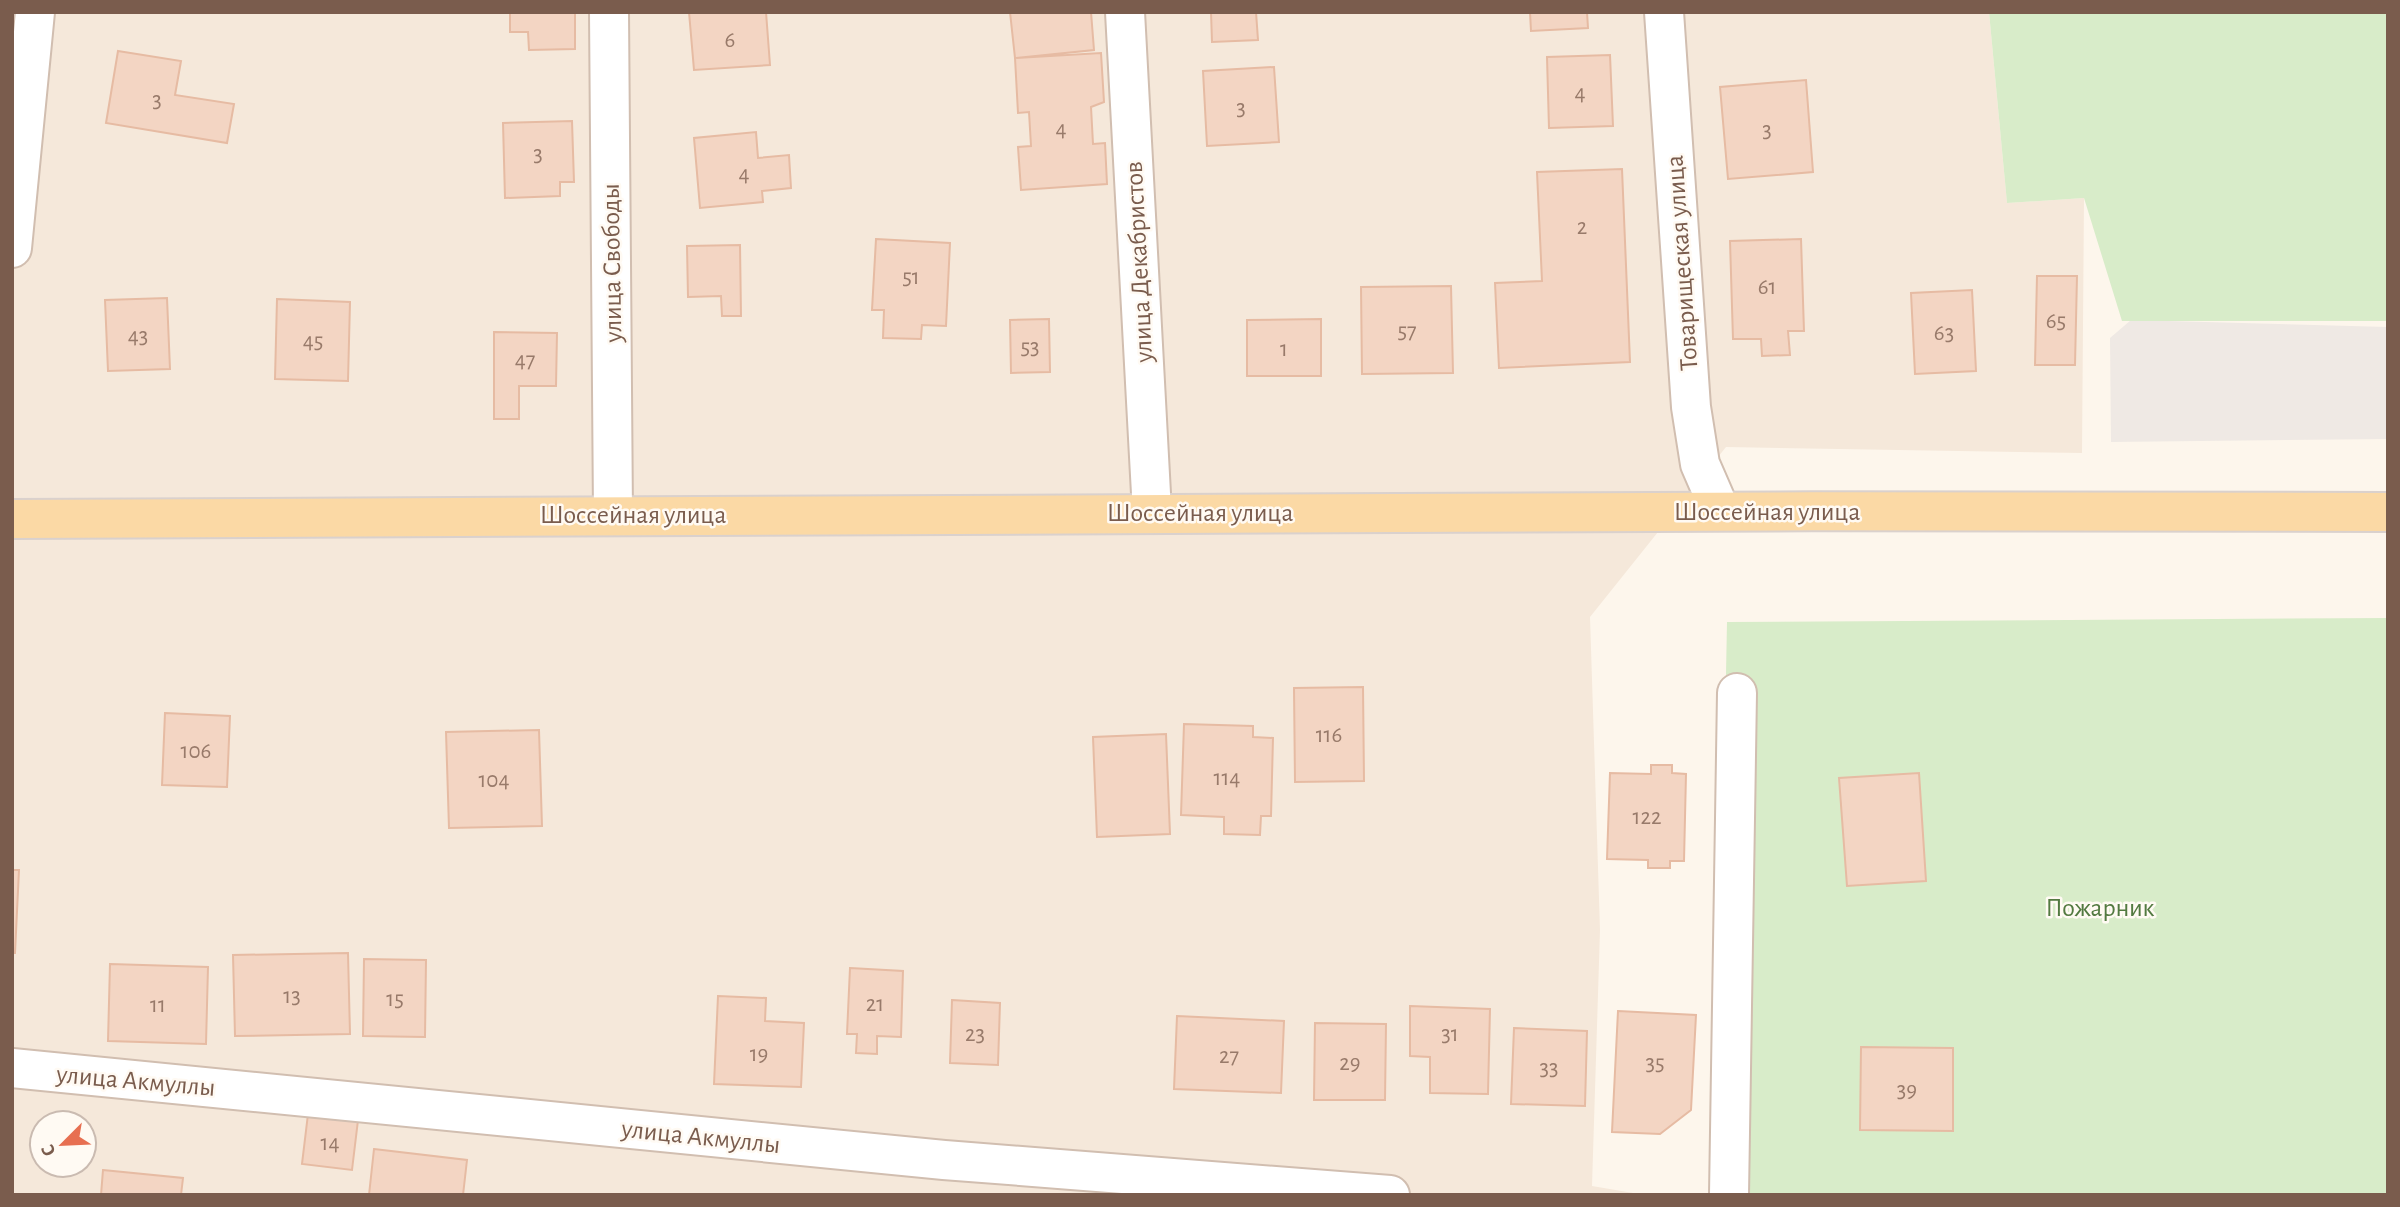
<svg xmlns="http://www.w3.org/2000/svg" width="2400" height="1207" font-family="'Alegreya Sans',sans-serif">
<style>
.residential{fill:#f5e8da;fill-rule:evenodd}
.industrial{fill:#efe9e4}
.green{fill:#d8ecc9}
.building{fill:#f3d5c3;stroke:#e6bba3;stroke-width:2}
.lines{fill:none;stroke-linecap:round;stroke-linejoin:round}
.street-casing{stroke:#d1beb0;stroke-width:42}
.primary-casing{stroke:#dad1cd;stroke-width:42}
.street{stroke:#fff;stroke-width:38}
.primary{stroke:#fbd9a5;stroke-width:38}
.labels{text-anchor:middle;stroke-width:5;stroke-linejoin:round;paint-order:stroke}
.number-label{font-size:23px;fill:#987a6a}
.street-label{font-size:26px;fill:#7a5c4d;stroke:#fffaf3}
.park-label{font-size:26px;fill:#537a41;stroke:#fffaf3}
</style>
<rect width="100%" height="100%" fill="#fdf6ec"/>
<path class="residential" d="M12 12H1989L2007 203 2084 198 2082 453 1726 447 1590 617 1600 930 1592 1186 1645 1195H12ZM42 1123H84V1165H42Z"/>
<path class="industrial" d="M2131 320 2388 327V439L2111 442 2110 338Z"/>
<path class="green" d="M1989 12H2388V321H2122L2084 198 2007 203Z
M2388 618V1195H1716L1727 622Z"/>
<path class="building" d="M510 12H575V49L529 50 528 32H510Z
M689 12H766L770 65 694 70Z
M1010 12H1091L1094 50 1015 58Z
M1211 12H1256L1258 40 1212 42Z
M1530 12H1587L1588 28 1531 31Z
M118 51 181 61 175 95 234 104 227 143 106 123Z
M1101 53 1104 102 1091 107 1093 144 1105 143 1107 184 1021 190 1018 147 1031 146 1029 112 1018 113 1015 58Z
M1610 55 1613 126 1549 128 1547 57Z
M1274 67 1279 142 1207 146 1203 71Z
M1806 80 1813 172 1728 179 1720 87Z
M572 121 574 182H560V196L505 198 503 123Z
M756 132 758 158 789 155 791 188 762 191 763 202 700 208 694 138Z
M1622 169 1630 362 1499 368 1495 283 1542 281 1537 172Z
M876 239 950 243 946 326 922 325 921 339 883 338 884 310H872Z
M1801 239 1804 331H1788L1790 355 1762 356 1761 339H1733L1730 241Z
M740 245 741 316H722L721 296 688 297 687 246Z
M2037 276H2077L2075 365H2035Z
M1451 286 1453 373 1362 374 1361 287Z
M1972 290 1976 371 1915 374 1911 293Z
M167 298 170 369 108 371 105 300Z
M277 299 350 302 348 381 275 379Z
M1049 319 1050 372 1011 373 1010 320Z
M1321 319V376H1247V320Z
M494 332 557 333 556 386H519V419H494Z
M1363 687 1364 781 1295 782 1294 688Z
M165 713 230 716 227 787 162 785Z
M1184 724 1253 726V737L1273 738 1271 816H1261L1260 835 1224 834V817L1181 815Z
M539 730 542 826 449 828 446 732Z
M1166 734 1170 834 1097 837 1093 737Z
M1651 765H1672V773L1686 774 1684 861H1670V868H1648V860L1607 859 1610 773 1651 774Z
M1919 773 1926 881 1847 886 1839 778Z
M12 870H19L15 953H12Z
M348 953 350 1034 235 1036 233 955Z
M364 959 426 960 425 1037 363 1036Z
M110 964 208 967 206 1044 108 1041Z
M850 968 903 971 901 1037 877 1036V1054L856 1053 857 1034H847Z
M718 996 766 998 765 1021 804 1023 801 1087 714 1084Z
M952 1000 1000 1003 998 1065 950 1063Z
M1410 1006 1490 1009 1488 1094 1430 1093V1057L1410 1056Z
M1618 1011 1696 1015 1691 1110 1660 1134 1612 1132Z
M1177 1016 1284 1021 1281 1093 1174 1089Z
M1315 1023 1386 1024 1385 1100H1314Z
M1514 1028 1587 1031 1585 1106 1511 1104Z
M1861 1047 1953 1048V1131L1860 1130Z
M308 1114 358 1120 352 1170 302 1164Z
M374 1149 467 1160 463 1195H369Z
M103 1170 183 1178 181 1195H101Z"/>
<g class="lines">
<g class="street-casing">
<path id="street" d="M609 12 613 514
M1125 12 1152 512
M1664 12 1691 407 1700 464 1720 510
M12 248 35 12
M12 1068 944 1160 1390 1195
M1729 1195 1737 693"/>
</g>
<g class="primary-casing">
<path id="primary" d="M12 519C804 512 1596 510 2388 512"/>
</g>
<use href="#street" class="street"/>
<use href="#primary" class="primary"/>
</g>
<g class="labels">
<g class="number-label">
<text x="730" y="47">6</text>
<text x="1580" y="100">4</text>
<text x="157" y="107">3</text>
<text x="1241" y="115">3</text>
<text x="1061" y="136">4</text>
<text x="1767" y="137">3</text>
<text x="538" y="161">3</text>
<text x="744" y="181">4</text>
<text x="1582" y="234">2</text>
<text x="911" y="284">51</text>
<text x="1767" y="294">61</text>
<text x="2056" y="328">65</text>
<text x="1407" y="338">57</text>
<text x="1944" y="340">63</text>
<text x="138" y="343">43</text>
<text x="313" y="348">45</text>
<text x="1030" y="354">53</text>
<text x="1284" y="356">1</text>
<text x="525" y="367">47</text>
<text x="1329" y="742">116</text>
<text x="196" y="758">106</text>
<text x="1227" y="785">114</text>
<text x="494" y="787">104</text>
<text x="1647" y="824">122</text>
<text x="292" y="1003">13</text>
<text x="395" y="1006">15</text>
<text x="875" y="1011">21</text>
<text x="158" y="1012">11</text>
<text x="975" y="1041">23</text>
<text x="1450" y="1041">31</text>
<text x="759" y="1061">19</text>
<text x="1229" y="1063">27</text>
<text x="1350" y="1070">29</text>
<text x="1655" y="1070">35</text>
<text x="1549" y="1075">33</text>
<text x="1907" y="1097">39</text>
<text x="330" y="1150">14</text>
</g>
<g class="street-label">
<text transform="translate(1138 262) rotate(-93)" y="9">улица Декабристов</text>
<text transform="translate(611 263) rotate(-91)" y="9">улица Свободы</text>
<text transform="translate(1681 263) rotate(-94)" y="9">Товарищеская улица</text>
<text x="1767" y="520">Шоссейная улица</text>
<text x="1200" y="521">Шоссейная улица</text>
<text x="633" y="523">Шоссейная улица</text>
<text transform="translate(136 1080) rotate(5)" y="9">улица Акмуллы</text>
<text transform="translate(701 1136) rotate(6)" y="9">улица Акмуллы</text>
</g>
<g class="park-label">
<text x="2100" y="916">Пожарник</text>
</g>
</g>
<rect width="2400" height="1207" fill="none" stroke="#7a5c4d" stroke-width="28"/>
<g transform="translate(63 1144) rotate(246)"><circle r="33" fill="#fffaf3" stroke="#cabbb1" stroke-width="2"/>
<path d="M0-5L12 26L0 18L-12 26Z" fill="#e76f51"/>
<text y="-10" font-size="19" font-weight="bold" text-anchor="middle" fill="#7a5c4d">С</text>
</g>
</svg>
